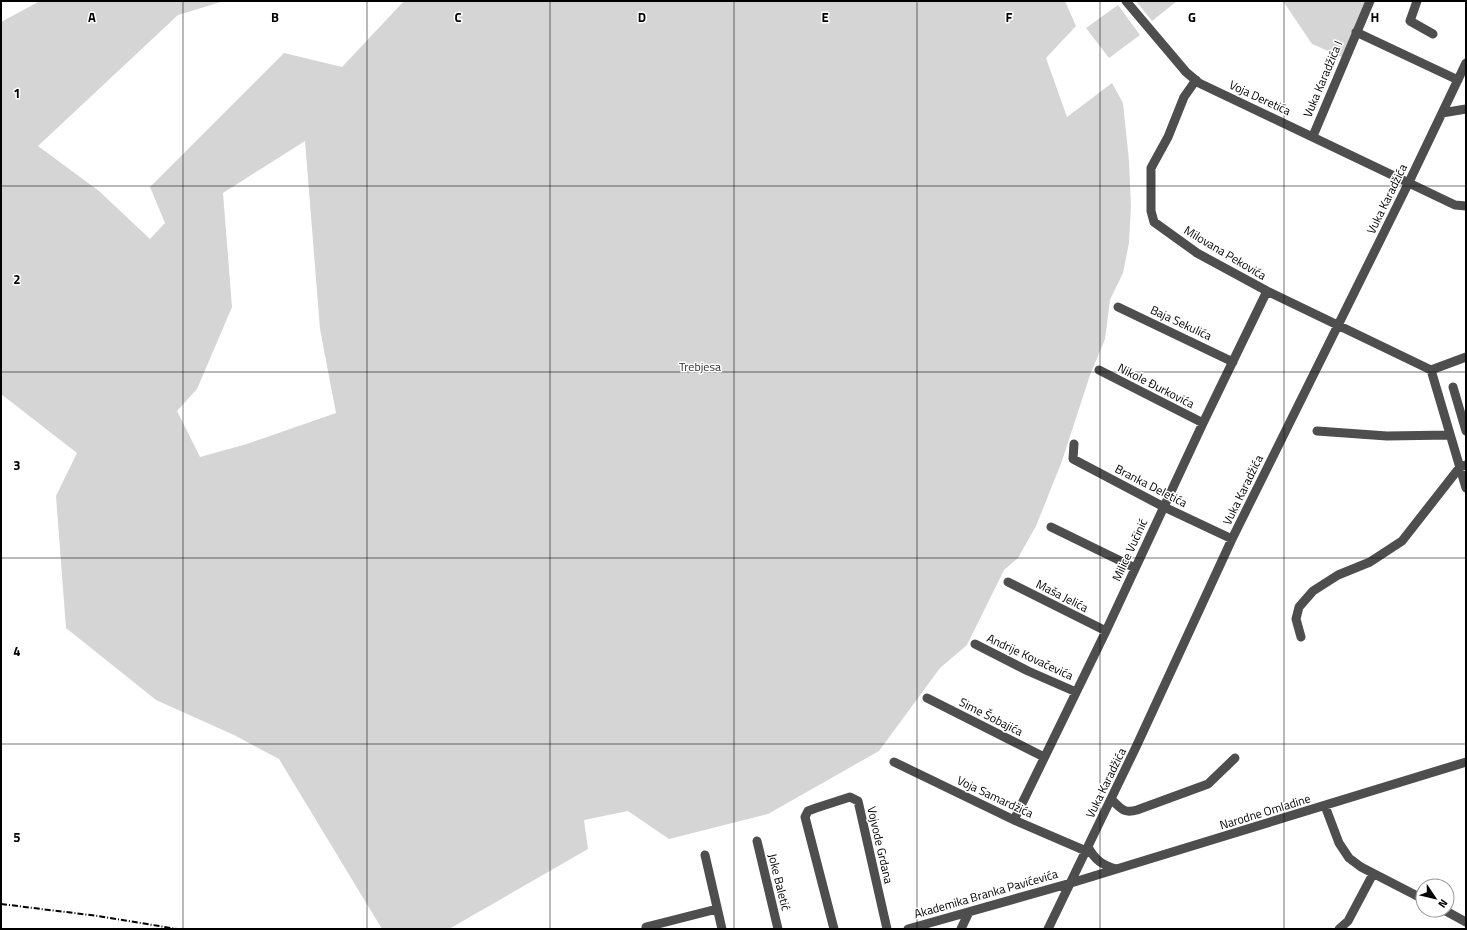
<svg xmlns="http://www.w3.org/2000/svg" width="1467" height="930" font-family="'Titillium Web',sans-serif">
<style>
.green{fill:#d5d5d5;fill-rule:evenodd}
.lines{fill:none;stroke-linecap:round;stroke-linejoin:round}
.minor{stroke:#4e4e4e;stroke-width:9}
.rail{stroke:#000;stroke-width:2;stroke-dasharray:6 2 1 2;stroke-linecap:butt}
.grid{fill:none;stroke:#000;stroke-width:1;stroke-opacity:0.55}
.labels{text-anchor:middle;stroke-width:3;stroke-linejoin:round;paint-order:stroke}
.street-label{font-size:12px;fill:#000;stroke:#fff}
.park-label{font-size:12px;fill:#2c2c2c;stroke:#fff}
.grid-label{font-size:13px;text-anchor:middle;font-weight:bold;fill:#000;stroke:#fff;stroke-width:3;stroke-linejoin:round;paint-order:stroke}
</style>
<rect width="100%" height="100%" fill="#fff"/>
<path class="green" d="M40 1H224L178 15 38 146 99 191 150 239 165 223 150 187 284 53 342 67 404 1H1065L1076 26 1046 58 1067 117 1112 83 1123 103 1129 161 1131 206 1129 243 1123 273 1110 300 1105 339 1090 375 1062 461 1036 526 1018 558 1004 570 967 645 940 668 879 751 768 814 669 839 628 811 584 820 588 849 449 929H382L279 759 234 735 156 700 66 628 56 496 77 453 1 394V22ZM305 141 320 329 336 413 247 444 200 457 177 411 197 389 232 307 223 193Z
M1136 1H1177L1152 21Z
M1283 1H1366L1342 57 1312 44Z
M1118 5 1140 35 1109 58 1086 28Z"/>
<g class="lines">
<path class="minor" d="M1126 1 1186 72 1199 83 1455 205 1466 206
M1417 1 1410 21 1433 34
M1356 32 1458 80
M1196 80 1184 97 1168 137 1151 168V211L1154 222 1197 253 1267 291 1431 370 1466 488
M1442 113 1466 109
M1313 136 1370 1
M1118 307 1233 362
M1099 370 1203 423
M1431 370 1466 357
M1453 387 1466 431
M1317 431 1387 436 1450 435
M1074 444 1073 459 1164 507 1232 539
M1051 527 1135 568
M1008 582 1106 631
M1301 637 1296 619 1299 607 1313 591 1338 575 1370 562 1402 541 1460 467 1466 465
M975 644 1028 671 1076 692
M927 698 1044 757
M894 762 1014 820 1086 851
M1111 799C1121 808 1123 814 1137 810L1208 784 1235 758
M1325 806 1339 843 1349 858 1361 867 1423 899
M1014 820 1106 631 1203 423 1267 291
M757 841 778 929
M1088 847C1095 860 1102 865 1116 869
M705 855 722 929
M1444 910 1466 922
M646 927 717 909
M834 929 805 817 808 811 816 808 850 797 858 801 887 929
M908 929 1071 883 1466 762
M961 929 969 912
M1048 929 1136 747 1232 539 1409 182 1466 63
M1339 929 1348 921 1373 874"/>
<path class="rail" d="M1 904 98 916 177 929"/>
</g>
<path class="grid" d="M183 1V929M367 1V929M550 1V929M734 1V929M917 1V929M1100 1V929M1284 1V929M1 186H1466M1 372H1466M1 558H1466M1 744H1466"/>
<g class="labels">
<g class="street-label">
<text transform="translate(1323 79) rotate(-67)" y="4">Vuka Karadžića I</text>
<text transform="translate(1260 98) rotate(25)" y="4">Voja Deretića</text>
<text transform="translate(1387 199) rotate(-64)" y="4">Vuka Karadžića</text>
<text transform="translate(1225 253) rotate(31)" y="4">Milovana Pekovića</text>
<text transform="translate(1181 323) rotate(25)" y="4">Baja Sekulića</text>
<text transform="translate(1156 386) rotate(27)" y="4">Nikole Đurkovića</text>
<text transform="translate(1151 486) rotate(27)" y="4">Branka Deletića</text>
<text transform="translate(1243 490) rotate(-64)" y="4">Vuka Karadžića</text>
<text transform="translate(1130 550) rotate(-65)" y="4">Milice Vučinić</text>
<text transform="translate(1062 596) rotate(27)" y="4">Maša Jelića</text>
<text transform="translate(1030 657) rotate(25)" y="4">Andrije Kovačevića</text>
<text transform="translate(991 717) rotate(27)" y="4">Sime Šobajića</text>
<text transform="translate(1106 783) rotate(-64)" y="4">Vuka Karadžića</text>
<text transform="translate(995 797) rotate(25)" y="4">Voja Samardžića</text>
<text transform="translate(1265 812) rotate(-17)" y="4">Narodne Omladine</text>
<text transform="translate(880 845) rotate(77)" y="4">Vojvode Grdana</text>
<text transform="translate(779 882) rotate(76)" y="4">Joke Baletić</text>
<text transform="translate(986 894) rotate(-16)" y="4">Akademika Branka Pavićevića</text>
</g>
<g class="park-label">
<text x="700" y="371">Trebjesa</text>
</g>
</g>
<g class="grid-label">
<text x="92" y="22">A</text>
<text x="275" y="22">B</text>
<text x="458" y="22">C</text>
<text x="642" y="22">D</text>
<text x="825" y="22">E</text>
<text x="1009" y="22">F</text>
<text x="1192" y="22">G</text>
<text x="1375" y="22">H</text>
<text x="17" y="98">1</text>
<text x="17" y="284">2</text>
<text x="17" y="470">3</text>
<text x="17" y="656">4</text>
<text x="17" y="842">5</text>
</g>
<rect width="1467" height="930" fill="none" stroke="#000000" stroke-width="4"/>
<g transform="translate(1435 898) rotate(125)"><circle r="19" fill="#ffffff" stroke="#999999"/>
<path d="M0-3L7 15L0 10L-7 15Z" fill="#000000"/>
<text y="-6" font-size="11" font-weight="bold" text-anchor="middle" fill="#000000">N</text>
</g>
</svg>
